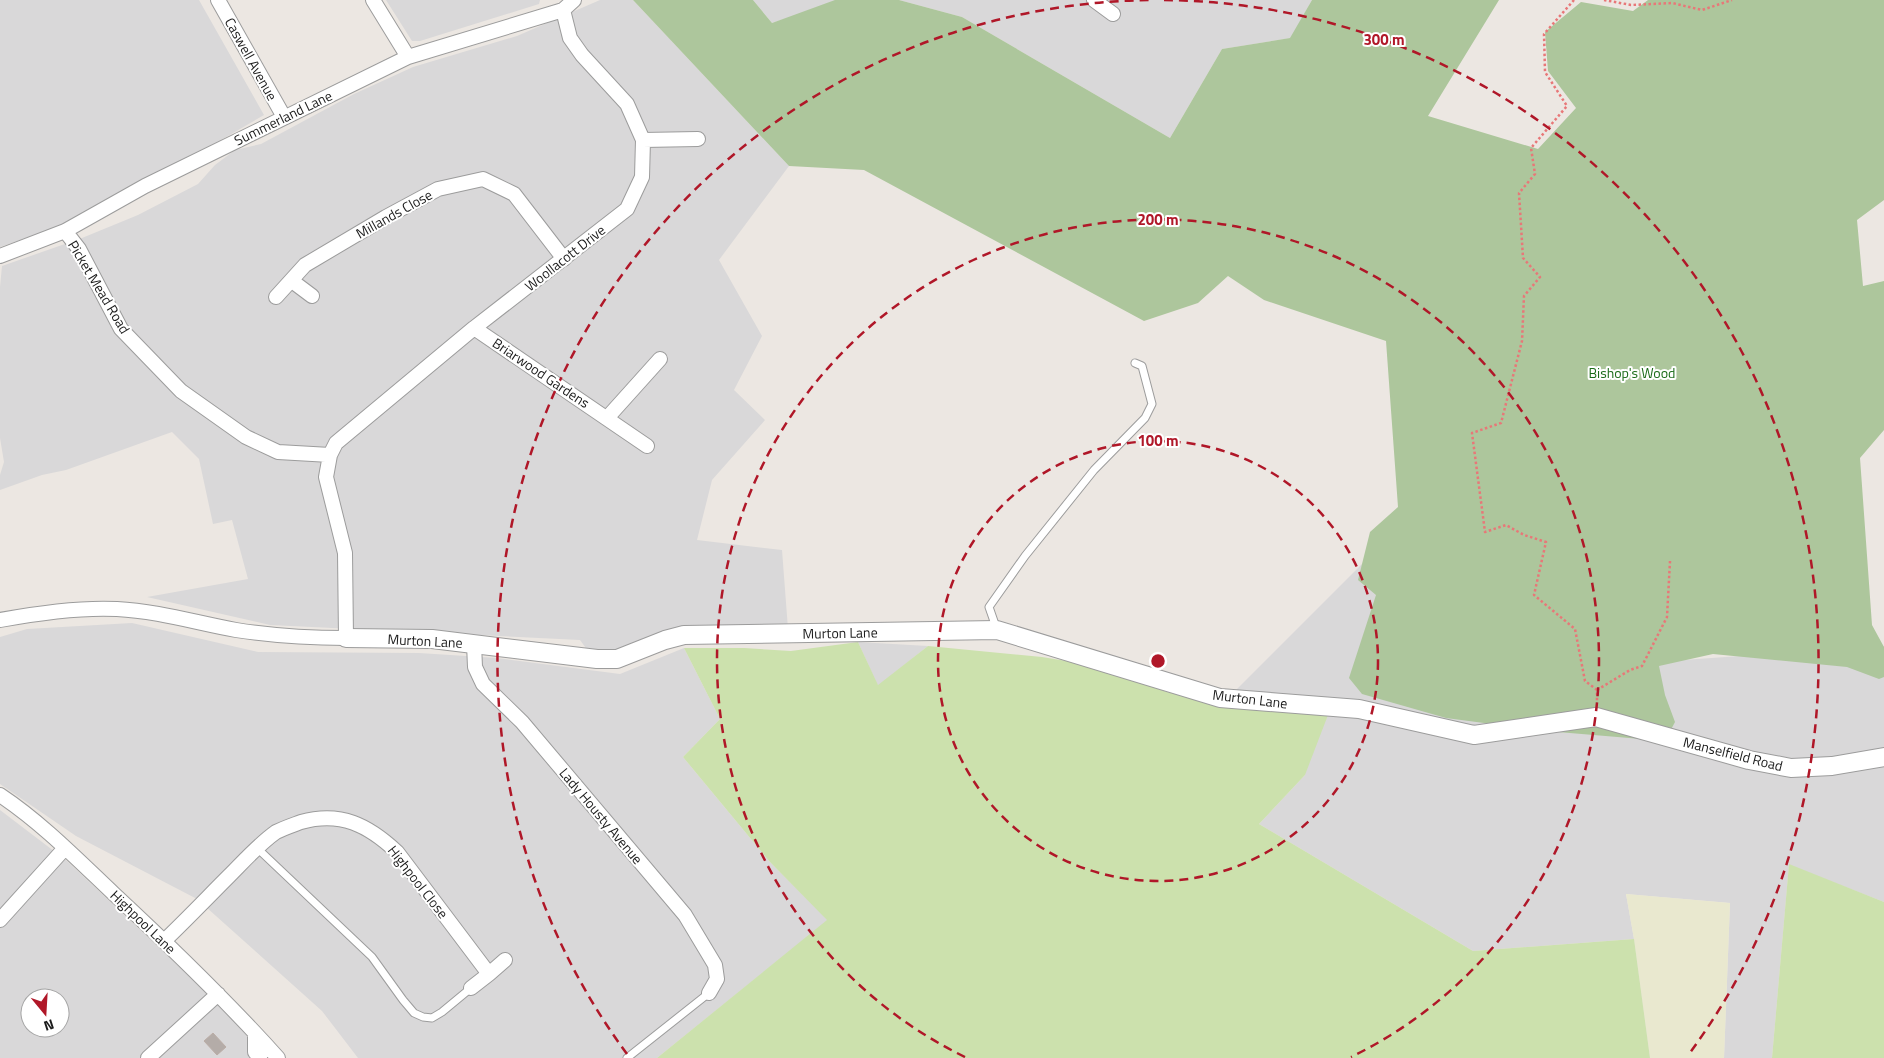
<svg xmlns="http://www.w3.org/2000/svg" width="1884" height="1058" font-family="'Titillium Web',sans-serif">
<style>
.residential{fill:#d9d8d9;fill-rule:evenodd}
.farmland{fill:#e9e8cf}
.grass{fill:#cce1ad}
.forest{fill:#adc69c}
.building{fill:#b4aca8;stroke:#bbada6}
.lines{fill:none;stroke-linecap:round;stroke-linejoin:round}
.service-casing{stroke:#9c9c9c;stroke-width:9}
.minor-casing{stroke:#9c9c9c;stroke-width:16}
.tertiary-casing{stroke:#9c9c9c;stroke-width:20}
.path{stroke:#e87778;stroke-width:2.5;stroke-dasharray:2.5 2.5;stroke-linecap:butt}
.service{stroke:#fff;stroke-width:7}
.minor{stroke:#fff;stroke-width:14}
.tertiary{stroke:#fff;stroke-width:18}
.ring{fill:none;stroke:#b01728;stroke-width:2.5;stroke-dasharray:9 6}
.labels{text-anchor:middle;stroke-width:4;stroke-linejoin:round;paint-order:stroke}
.street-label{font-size:14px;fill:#1b1b1b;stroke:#fff}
.park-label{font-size:14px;fill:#1a6b18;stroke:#fff}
.centre{fill:#b01728;stroke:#fff;stroke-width:2.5}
.ring-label{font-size:15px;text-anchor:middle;font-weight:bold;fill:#b01728;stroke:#fff;stroke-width:4;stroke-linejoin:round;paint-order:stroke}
</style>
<rect width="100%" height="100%" fill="#ece7e2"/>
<path class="residential" d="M0 0H199L264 115 169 170 52 229 0 247Z
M386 0H540L539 4 420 41H412Z
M600 0H633L789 166 719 260 762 336 734 390 765 420 712 480 697 540 782 550 788 629 618 654 588 651 580 640 270 625 147 597 248 579 232 520 213 524 199 459 172 432 66 470 42 475 0 490V475L4 462 0 438V287L2 266 82 238 138 215 198 184 215 165 235 150 261 144 354 94 413 67 517 36Z
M753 0H843L772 23Z
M899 0H1312L1291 38 1222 49 1170 138 962 17Z
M1380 546 1401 555 1365 682 1884 646V902L1789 865 1772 1058H1724L1730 903 1626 894 1634 939 1473 951 1259 824 1305 775 1221 705Z
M132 623 258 652 419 653 497 658 620 674 684 648 720 719 683 757 770 862 828 920 657 1058H358L322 1011 197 899 76 836 0 784V637L27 629Z
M858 642 928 646 878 686Z
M0 810 67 861 186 973 234 1021 266 1058H0ZM30 998H60V1028H30Z"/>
<path class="farmland" d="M1626 894 1730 903 1724 1058H1650L1634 939Z"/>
<path class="grass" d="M858 642 878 685 928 646 1042 657 1085 664 1167 692 1221 705 1328 715 1305 775 1259 824 1473 951 1634 939 1650 1058H657L827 920 770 862 683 757 720 719 684 648H744L791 651Z
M1789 864 1884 902V1058H1772Z"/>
<path class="forest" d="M633 0H753L772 23 835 0H899L962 17 1170 138 1222 49 1290 38 1312 0H1499L1428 116 1538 149 1576 108 1548 71 1545 32 1581 2 1633 11 1648 0H1884V200L1857 220 1863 286 1884 281V430L1860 458 1872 625 1884 647V677L1879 679 1847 667 1713 654 1659 666 1665 695 1675 722 1665 741 1546 731 1446 718 1362 694 1349 678 1376 595 1358 580 1370 532 1398 507 1386 341 1264 300 1228 276 1198 303 1144 321 864 170 789 166Z"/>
<path class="building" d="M213 1033 226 1047 217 1055 204 1041Z"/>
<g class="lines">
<g class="service-casing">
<path id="service" d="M997 630 989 607 1025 556 1094 470 1145 418 1152 404 1142 366 1135 363
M257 848 372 957 403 1000 414 1013 423 1017 432 1018 442 1012 471 988
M627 1058 709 993"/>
</g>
<g class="minor-casing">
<path id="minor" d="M218 0 284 117
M373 0 408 57
M1094 0 1113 14
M643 140 698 139
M65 231 79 249 121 329 181 391 246 437 278 452 330 455
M0 256 65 231 145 186 408 57 563 10 574 0
M292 281 312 296
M276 297 305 265 386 217 438 189 483 179 514 194 564 259
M474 328 647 446
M607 418 660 359
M0 620C38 613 78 607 117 609 158 611 197 623 236 630 274 636 308 638 346 638L345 553 326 477 330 455 336 443 474 328 627 209 642 177 643 140 627 104 582 55 570 38 563 10
M474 644 475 667 483 684 522 722 685 915 715 965 717 979 709 993
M0 795C42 823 78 860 114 894 171 947 227 1001 278 1058
M0 920 65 848
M164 941C186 920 207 898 229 876 244 861 259 844 276 832 284 828 293 825 301 822 341 811 368 825 397 852L489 974 471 988
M489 974 505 960
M255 1033V1052L260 1058
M148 1058 218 994"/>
</g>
<g class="tertiary-casing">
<path id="tertiary" d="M346 638 432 639 597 659H617L665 640 684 635 997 630 1220 698 1359 709 1474 735 1596 717 1749 760 1791 768 1832 766 1884 757"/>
</g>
<path class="path" d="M1574 0 1544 34 1545 72 1567 106 1531 148 1535 174 1519 193 1523 258 1540 277 1524 296 1522 341 1501 423 1472 433 1485 532 1506 525 1524 535 1546 542 1534 595 1575 629 1585 681 1597 690V702
M1604 0 1631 5 1672 3 1702 10 1732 0
M1597 690 1630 670 1642 666 1667 617 1670 561"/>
<use href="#service" class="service"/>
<use href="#minor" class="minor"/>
<use href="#tertiary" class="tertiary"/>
</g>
<g class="ring">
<circle cx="1158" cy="661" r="220"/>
<path d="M965 1057A441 441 0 1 1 1351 1057"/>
<path d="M627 1054A661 661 0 0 1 1152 0M1164 0A661 661 0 0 1 1689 1054"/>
</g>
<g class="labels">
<g class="street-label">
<text transform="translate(251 59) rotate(61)" y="5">Caswell Avenue</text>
<text transform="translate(283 118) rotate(-26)" y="5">Summerland Lane</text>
<text transform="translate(394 214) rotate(-29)" y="5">Millands Close</text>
<text transform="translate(565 258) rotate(-38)" y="5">Woollacott Drive</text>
<text transform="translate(99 287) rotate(59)" y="5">Picket Mead Road</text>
<text transform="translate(541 373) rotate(34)" y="5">Briarwood Gardens</text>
<text transform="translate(840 633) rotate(-1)" y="5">Murton Lane</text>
<text transform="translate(425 641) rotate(3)" y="5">Murton Lane</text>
<text transform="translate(1250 699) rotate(7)" y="5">Murton Lane</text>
<text transform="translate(1733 754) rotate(14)" y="5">Manselfield Road</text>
<text transform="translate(601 816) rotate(50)" y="5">Lady Housty Avenue</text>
<text transform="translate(418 882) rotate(52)" y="5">Highpool Close</text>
<text transform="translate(143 922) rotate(44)" y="5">Highpool Lane</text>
</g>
<g class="park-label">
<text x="1632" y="378">Bishop's Wood</text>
</g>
</g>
<circle cx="1158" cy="661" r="8" class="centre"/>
<g class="ring-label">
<text x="1384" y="45">300 m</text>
<text x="1158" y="225">200 m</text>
<text x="1158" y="446">100 m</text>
</g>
<g transform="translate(45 1013) rotate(162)"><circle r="24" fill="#ffffff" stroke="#a4a4a4"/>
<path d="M0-4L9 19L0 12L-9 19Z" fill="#b01728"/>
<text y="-8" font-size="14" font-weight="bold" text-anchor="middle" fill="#1b1b1b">N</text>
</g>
</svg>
